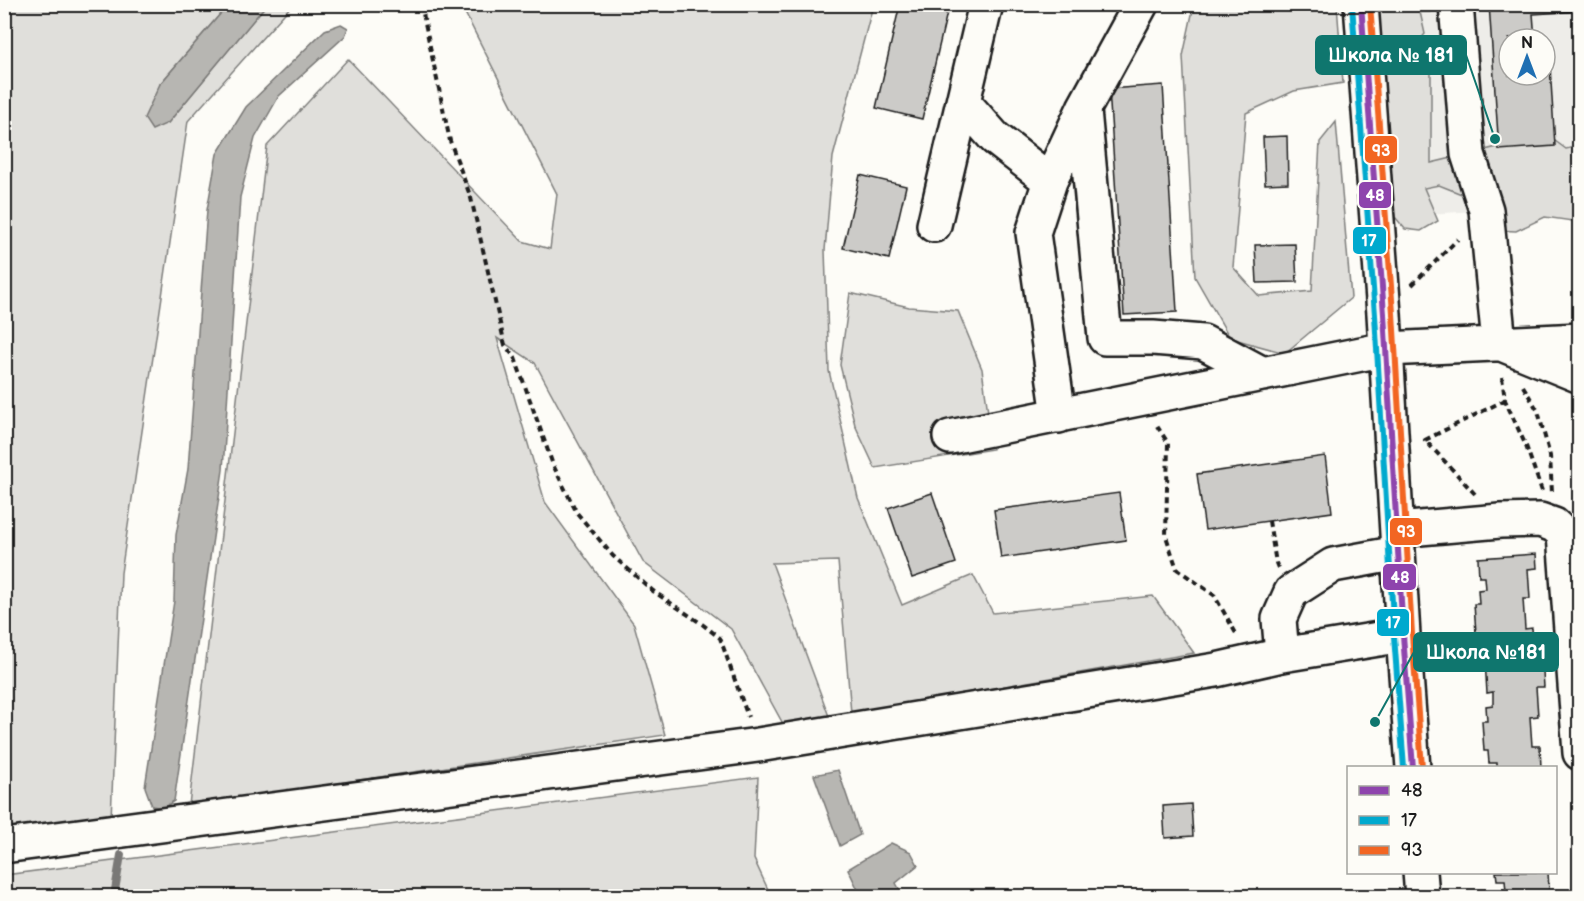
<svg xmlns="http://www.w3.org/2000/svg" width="1584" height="901" font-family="'Balsamiq Sans',sans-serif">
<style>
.built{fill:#eeede9;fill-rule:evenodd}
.green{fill:#e0dfdb;stroke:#7e7e7c;stroke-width:1.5}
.water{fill:#b7b6b2;stroke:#797876;stroke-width:1.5}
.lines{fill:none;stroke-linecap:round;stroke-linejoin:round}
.stream{stroke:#797876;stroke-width:8}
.building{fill:#cccbc8;stroke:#1c1c1c;stroke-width:1.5}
.minor-casing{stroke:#1c1c1c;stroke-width:38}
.path{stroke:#1c1c1c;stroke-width:4;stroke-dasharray:6 4.5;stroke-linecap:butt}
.minor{stroke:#fdfcf7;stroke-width:33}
.bus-1-casing{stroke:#fdfcf7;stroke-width:10}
.bus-2-casing{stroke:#fdfcf7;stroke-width:10}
.bus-3-casing{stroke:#fdfcf7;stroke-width:10}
.bus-1{stroke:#8e44ad;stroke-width:6}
.bus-2{stroke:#00a9ce;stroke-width:6}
.bus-3{stroke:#f26522;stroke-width:6}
.leader{fill:none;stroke:#0f766e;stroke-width:2}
.callout-dot{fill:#0f766e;stroke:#fdfcf7;stroke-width:2}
.callout{fill:#0f766e;stroke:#0f766e;stroke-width:2}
.callout-label{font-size:20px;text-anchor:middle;font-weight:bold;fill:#fff}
.line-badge{stroke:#fdfcf7;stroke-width:2}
.badge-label{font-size:16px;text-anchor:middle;font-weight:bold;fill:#fff}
</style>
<rect width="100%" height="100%" fill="#fdfcf7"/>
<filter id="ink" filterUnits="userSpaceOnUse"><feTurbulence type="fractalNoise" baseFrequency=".0167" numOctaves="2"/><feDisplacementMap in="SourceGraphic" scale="12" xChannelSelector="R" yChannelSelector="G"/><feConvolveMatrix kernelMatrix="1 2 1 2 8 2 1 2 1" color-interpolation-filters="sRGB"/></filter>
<g filter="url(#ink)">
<path class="built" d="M1400 5H1579V204L1415 215ZM1509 39H1545V75H1509Z"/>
<path class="green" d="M4 5H228L160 84 168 123 266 5H292L188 121 121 573 111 819 4 832Z
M461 5H873L833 157 825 250 829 371 858 498 902 605 973 575 993 613 1153 596 1194 653 851 713 838 561 772 563 833 727 787 731 731 629 643 562 535 363 497 338 545 502 634 624 665 735 189 805 267 146 348 59 522 241 550 249 557 194Z
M1194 5H1337L1343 83 1294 91 1246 113 1233 267 1259 296 1312 291 1320 142 1336 122 1351 298 1285 353 1230 338 1195 277 1183 56Z
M1378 5H1434L1431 12H1420L1425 34 1419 41 1431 68V163L1547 135 1566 149 1579 146V222L1545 217 1516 231 1495 230 1464 195 1439 185 1424 188 1438 221 1421 231 1405 229 1395 217 1376 113 1381 59Z
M850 293 909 307 958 311 982 369 993 449 875 468 855 425 840 365Z
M758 777 754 859 771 896H5V875Z"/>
<path class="water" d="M228 5H266L168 123 152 130 144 118 160 84Z
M341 24 348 28 345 36 279 96 255 138 240 197 223 470 174 801 163 808 152 806 145 787 174 601 176 535 188 469 207 210 217 154 246 107 325 30Z
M838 770 860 835 840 846 814 775Z
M891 843 911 852 918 865 896 883 903 896H861L848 869Z"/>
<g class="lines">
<path class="stream" d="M114 896 121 855"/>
</g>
<path class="building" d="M900 4H949L922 119 876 108Z
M1489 4H1580V11L1533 14 1535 39H1509V75H1545V51L1549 50 1555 146 1499 150Z
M1163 85 1177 312 1124 315 1109 89Z
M1287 136 1288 183 1265 184 1263 137Z
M860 175 906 186 889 259 843 248Z
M1295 244 1297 282 1257 283 1255 245Z
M1325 456 1332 512 1205 530 1197 474Z
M932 493 956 563 912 578 888 508Z
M1119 493 1126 540 1001 558 994 510Z
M1536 554 1537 568 1528 569 1530 599H1523L1525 629 1532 628 1534 657H1542L1544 687H1536L1538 716 1530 717 1532 746H1540L1541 768H1497V763H1489L1488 751H1484L1482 721H1487L1486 706 1493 705V692L1487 693 1485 660H1491L1490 647 1482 648 1481 633H1476L1474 604H1479L1478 590 1486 589 1485 577H1479L1478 558Z
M1191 804 1193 836 1165 838 1163 806Z
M1496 872H1548L1549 891H1557L1558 896H1500V892H1506L1505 880H1497Z"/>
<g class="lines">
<g class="minor-casing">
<path id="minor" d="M1361 4 1384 314 1403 635 1413 768
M1456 4 1468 154 1486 210 1499 343 1580 376
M964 103 995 138 1050 181
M1084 110 1105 338H1153L1203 342 1263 374
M934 225 986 4
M1059 416 1033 233 1050 181 1084 108 1141 4
M950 437 1386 349 1580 340
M1397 530 1500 521 1540 520 1554 525 1564 534 1580 753
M1282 655 1279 619 1291 592 1333 565 1398 553
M4 846 758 745 1216 670 1282 655 1403 635
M1420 872 1422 896"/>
</g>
<path class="path" d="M421 4 450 141 471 198 505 345 515 358 553 465 577 513 613 556 653 591 702 624 720 638 748 717
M1412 285 1458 239
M1502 377 1505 400 1526 446 1542 491
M1523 386 1538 411 1550 456 1552 493
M1157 426 1168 443 1166 536 1177 569 1214 595 1237 635
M1475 494 1425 440 1505 400
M1269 521 1276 563 1278 568"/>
<use href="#minor" class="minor"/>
<g class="bus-1-casing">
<path id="bus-1" d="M1361 4 1384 314 1403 635 1413 768"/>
</g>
<g class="bus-2-casing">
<path id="bus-2" d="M1352 5 1375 315 1394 636 1404 768"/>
</g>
<g class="bus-3-casing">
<path id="bus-3" d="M1370 4 1393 313 1412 634 1422 767"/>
</g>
<use href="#bus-1" class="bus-1"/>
<use href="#bus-2" class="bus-2"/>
<use href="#bus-3" class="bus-3"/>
</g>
</g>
<path class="leader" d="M1495 139L1466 55M1375 722L1414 652"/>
<g class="callout-dot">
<circle cx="1495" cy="139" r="6"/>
<circle cx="1375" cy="722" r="6"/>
</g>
<g class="callout">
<rect x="1316" y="36" width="150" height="38" rx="6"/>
<rect x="1414" y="633" width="144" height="38" rx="6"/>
</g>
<g class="callout-label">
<text x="1391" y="62">Школа № 181</text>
<text x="1486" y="659">Школа №181</text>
</g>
<g class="line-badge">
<rect x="1364" y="135" width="34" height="29" rx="6" fill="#f26522"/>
<rect x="1358" y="181" width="34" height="28" rx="6" fill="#8e44ad"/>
<rect x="1352" y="226" width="35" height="29" rx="6" fill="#00a9ce"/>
<rect x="1389" y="517" width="34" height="29" rx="6" fill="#f26522"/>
<rect x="1382" y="563" width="35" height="28" rx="6" fill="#8e44ad"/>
<rect x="1376" y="608" width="34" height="29" rx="6" fill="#00a9ce"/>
</g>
<g class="badge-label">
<text x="1381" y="156">93</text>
<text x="1375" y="201">48</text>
<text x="1369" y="246">17</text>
<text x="1406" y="537">93</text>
<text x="1400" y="583">48</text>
<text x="1393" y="628">17</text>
</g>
<rect width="1584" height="901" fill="none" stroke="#fdfcf7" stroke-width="24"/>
<rect x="12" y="12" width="1560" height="877" fill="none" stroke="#1c1c1c" stroke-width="2" filter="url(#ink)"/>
<rect x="1347" y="766" width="210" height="108" fill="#fdfcf7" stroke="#a3a29f" stroke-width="1.5"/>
<rect x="1359" y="786" width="30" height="9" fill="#8e44ad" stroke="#a3a29f" stroke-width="1.5"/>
<text x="1401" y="796" font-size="18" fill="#1c1c1c">48</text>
<rect x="1359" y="816" width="30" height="9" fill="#00a9ce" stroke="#a3a29f" stroke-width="1.5"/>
<text x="1401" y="826" font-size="18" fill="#1c1c1c">17</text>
<rect x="1359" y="846" width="30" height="9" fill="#f26522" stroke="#a3a29f" stroke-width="1.5"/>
<text x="1401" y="856" font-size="18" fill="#1c1c1c">93</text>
<g transform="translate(1527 57)"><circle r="28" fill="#fdfcf7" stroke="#a3a29f" stroke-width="1.5"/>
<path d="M0-4.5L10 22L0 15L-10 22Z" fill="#1f6fb2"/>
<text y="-9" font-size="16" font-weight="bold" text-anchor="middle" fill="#1c1c1c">N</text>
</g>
</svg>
